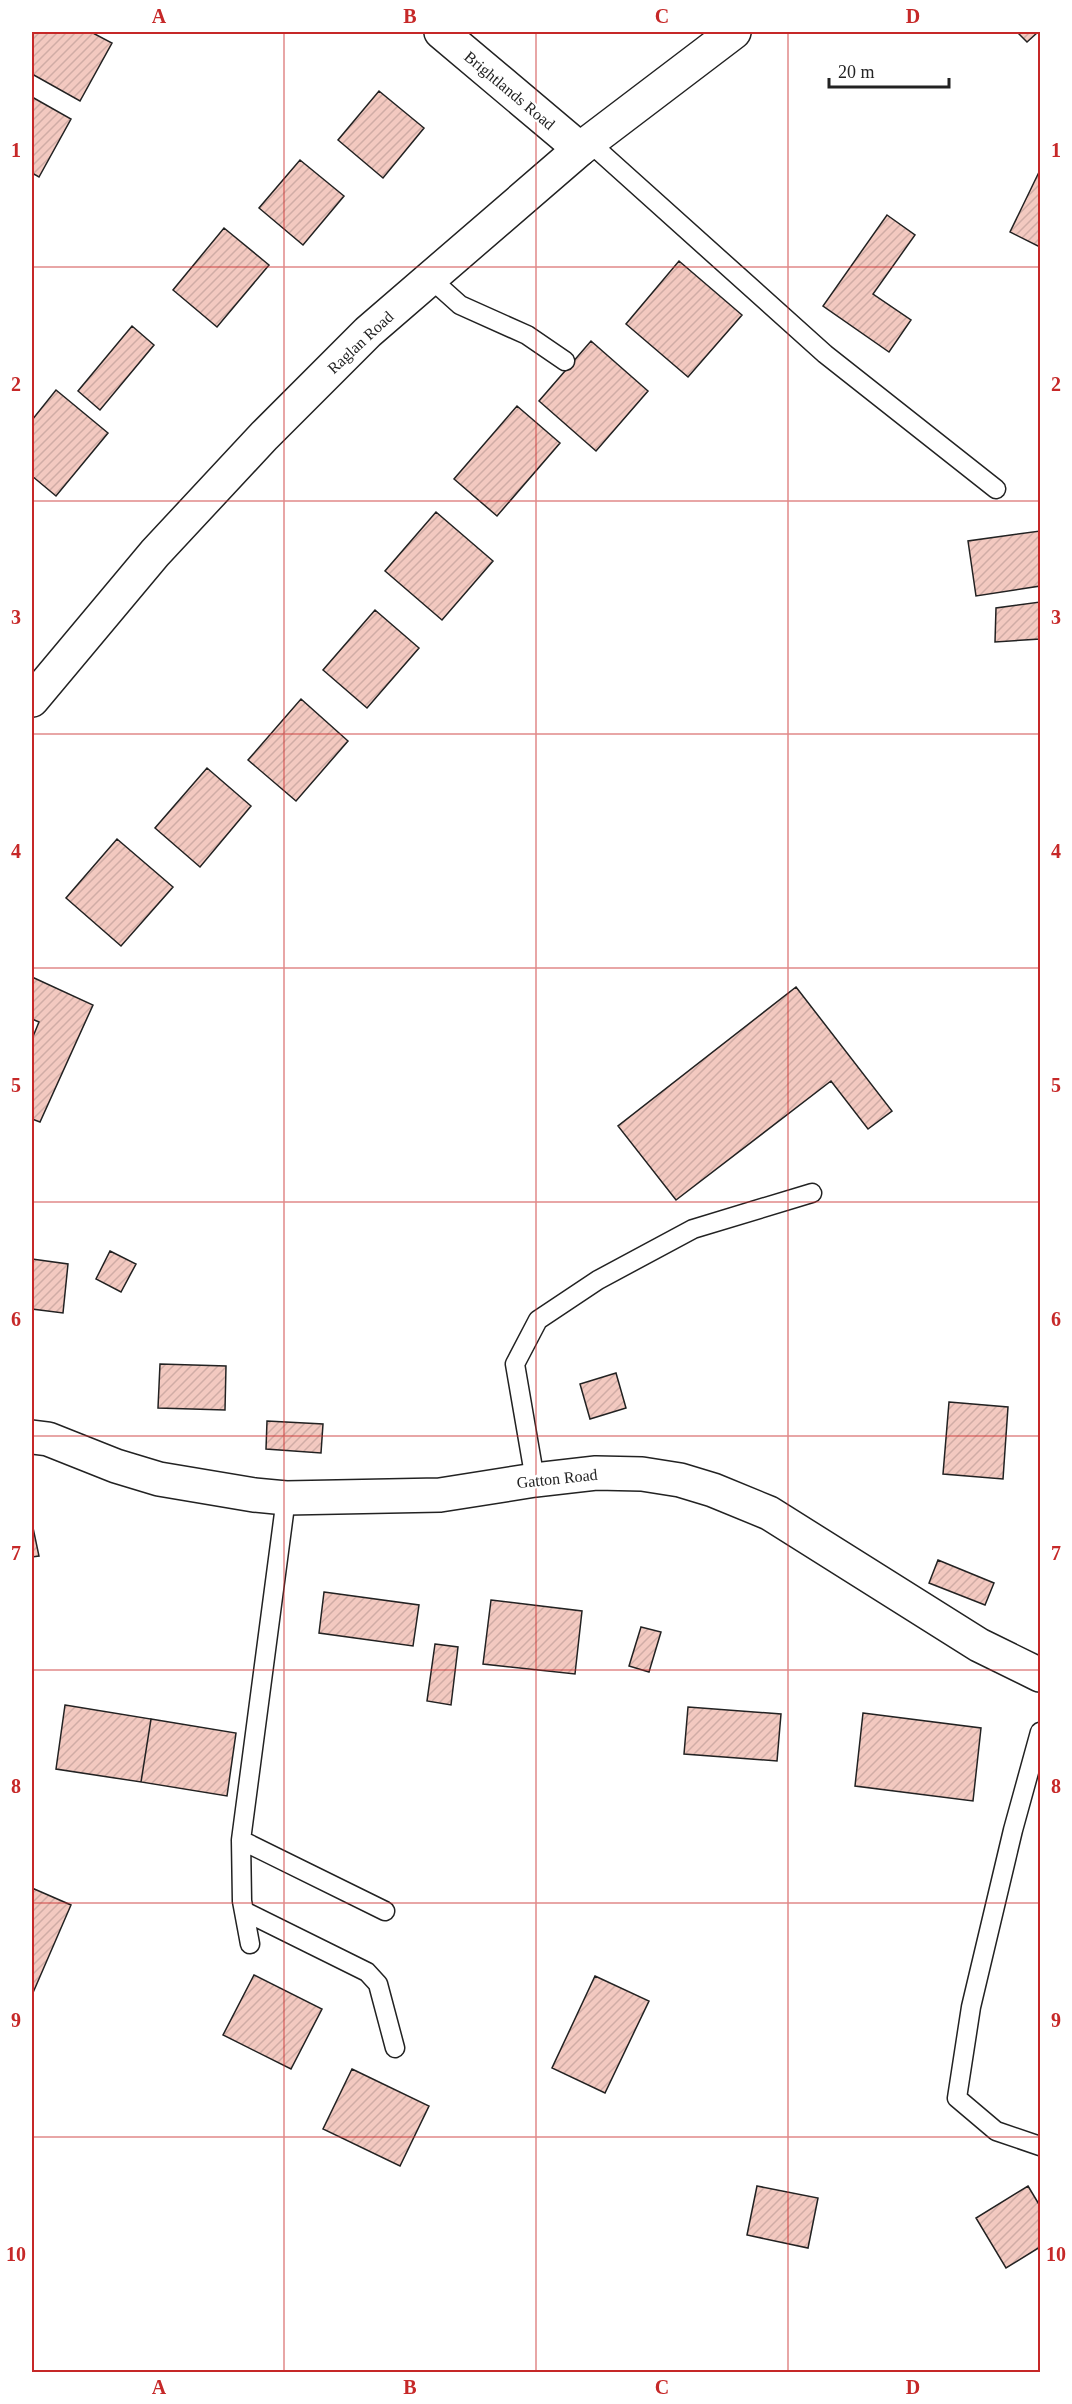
<svg xmlns="http://www.w3.org/2000/svg" width="1072" height="2404" font-family="Georgia,serif">
<style>
.building{fill:url(#building-hatch);stroke:#222;stroke-width:1.5}
.lines{fill:none;stroke-linecap:round;stroke-linejoin:round}
.lane-casing{stroke:#222;stroke-width:21}
.street-casing{stroke:#222;stroke-width:36}
.secondary-casing{stroke:#222;stroke-width:36}
.lane{stroke:#fff;stroke-width:18}
.street{stroke:#fff;stroke-width:33}
.secondary{stroke:#fff;stroke-width:33}
.grid{fill:none;stroke:#c62828;stroke-width:1.5;stroke-opacity:0.55}
.labels{text-anchor:middle;stroke-width:4.5;stroke-linejoin:round;paint-order:stroke}
.street-label{font-size:16px;fill:#222;stroke:#fff}
.neatline{fill:none;stroke:#c62828;stroke-width:2}
.grid-label{font-size:20px;text-anchor:middle;font-weight:bold;fill:#c62828}
</style>
<defs>
<pattern id="building-hatch" width="6" height="6" patternUnits="userSpaceOnUse" patternTransform="scale(1.5)"><rect width="6" height="6" fill="#f3c9c0"/><path d="M-1 1l2-2M0 6l6-6M5 7l2-2" fill="none" stroke="#d0aca5"/></pattern>
</defs>
<rect width="100%" height="100%" fill="#fff"/>
<path class="building" d="M32 32H91L112 43 80 101 32 74Z
M1017 32H1038L1027 42Z
M379 91 424 128 383 178 338 140Z
M32 97 71 119 39 177 32 173Z
M300 160 344 196 303 245 259 208Z
M1040 170V247L1010 232Z
M887 215 915 235 873 294 911 320 889 352 823 306Z
M224 228 269 265 217 327 173 290Z
M679 261 742 315 688 377 626 324Z
M132 326 154 345 100 410 78 391Z
M591 341 648 391 596 451 539 401Z
M56 390 108 433 56 496 32 476V420Z
M517 406 560 443 497 516 454 479Z
M436 512 493 561 442 620 385 571Z
M1040 531V586L976 596 968 541Z
M1040 602V639L995 642 996 608Z
M375 610 419 648 367 708 323 670Z
M301 699 348 741 296 801 248 760Z
M207 768 251 806 200 867 155 828Z
M117 839 173 887 121 946 66 898Z
M32 977 93 1005 40 1122 32 1119V1039L39 1022 32 1019Z
M796 987 892 1111 868 1129 831 1081 676 1200 618 1126Z
M110 1251 136 1264 121 1292 96 1279Z
M32 1259 68 1264 63 1313 32 1309Z
M160 1364 226 1366 225 1410 158 1408Z
M616 1373 626 1408 590 1419 580 1384Z
M949 1402 1008 1407 1003 1479 943 1474Z
M267 1421 323 1424 321 1453 266 1449Z
M32 1523 39 1556 32 1557Z
M938 1560 994 1583 985 1605 929 1583Z
M324 1592 419 1605 413 1646 319 1633Z
M491 1600 582 1611 575 1674 483 1664Z
M641 1627 661 1632 649 1672 629 1666Z
M435 1644 458 1647 451 1705 427 1701Z
M65 1705 151 1719 141 1782 56 1769Z
M688 1707 781 1714 777 1761 684 1754Z
M863 1713 981 1728 973 1801 855 1786Z
M151 1719 236 1733 227 1796 141 1782Z
M32 1888 71 1905 32 1995Z
M254 1975 322 2009 291 2069 223 2035Z
M595 1976 649 2001 605 2093 552 2068Z
M352 2069 429 2106 400 2166 323 2129Z
M757 2186 818 2198 808 2248 747 2235Z
M1028 2186 1040 2206V2247L1006 2268 976 2218Z"/>
<g class="lines">
<g class="lane-casing">
<path id="lane" d="M589 142 825 354 996 489
M431 279 460 305 527 335 565 361
M535 1480 515 1364 538 1320 598 1280 693 1229 812 1193
M286 1498 241 1840 385 1911
M1040 1732 1013 1830 971 2007 957 2098 996 2131 1040 2146
M241 1840 242 1901 250 1944
M244 1911 367 1972 378 1984 395 2048"/>
</g>
<g class="street-casing">
<path id="street" d="M441 32 580 149
M32 1437 48 1439 116 1466 159 1479 254 1495 286 1498 440 1495 535 1480 596 1473 642 1474 680 1480 713 1490 769 1513 979 1645 1040 1675"/>
</g>
<g class="secondary-casing">
<path id="secondary" d="M32 700 155 553 264 436 368 332 580 149 734 32"/>
</g>
<use href="#lane" class="lane"/>
<use href="#street" class="street"/>
<use href="#secondary" class="secondary"/>
</g>
<path class="grid" d="M284 32V2372M536 32V2372M788 32V2372M32 267H1040M32 501H1040M32 734H1040M32 968H1040M32 1202H1040M32 1436H1040M32 1670H1040M32 1903H1040M32 2137H1040"/>
<g class="labels">
<g class="street-label">
<text transform="translate(510 90) rotate(40)" y="6">Brightlands Road</text>
<text transform="translate(360 342) rotate(-43)" y="6">Raglan Road</text>
<text transform="translate(557 1478) rotate(-6)" y="6">Gatton Road</text>
</g>
</g>
<rect width="1072" height="2404" fill="none" stroke="#ffffff" stroke-width="66"/>
<path d="M829 78v9h120v-9" fill="none" stroke="#222222" stroke-width="3"/>
<text x="838" y="78" font-size="18" fill="#222222" stroke="#ffffff" stroke-width="4.5" paint-order="stroke">20 m</text>
<rect x="33" y="33" width="1006" height="2338" class="neatline"/>
<g class="grid-label">
<text x="159" y="23">A</text>
<text x="410" y="23">B</text>
<text x="662" y="23">C</text>
<text x="913" y="23">D</text>
<text x="16" y="157">1</text>
<text x="1056" y="157">1</text>
<text x="16" y="391">2</text>
<text x="1056" y="391">2</text>
<text x="16" y="624">3</text>
<text x="1056" y="624">3</text>
<text x="16" y="858">4</text>
<text x="1056" y="858">4</text>
<text x="16" y="1092">5</text>
<text x="1056" y="1092">5</text>
<text x="16" y="1326">6</text>
<text x="1056" y="1326">6</text>
<text x="16" y="1560">7</text>
<text x="1056" y="1560">7</text>
<text x="16" y="1793">8</text>
<text x="1056" y="1793">8</text>
<text x="16" y="2027">9</text>
<text x="1056" y="2027">9</text>
<text x="16" y="2261">10</text>
<text x="1056" y="2261">10</text>
<text x="159" y="2394">A</text>
<text x="410" y="2394">B</text>
<text x="662" y="2394">C</text>
<text x="913" y="2394">D</text>
</g>
</svg>
